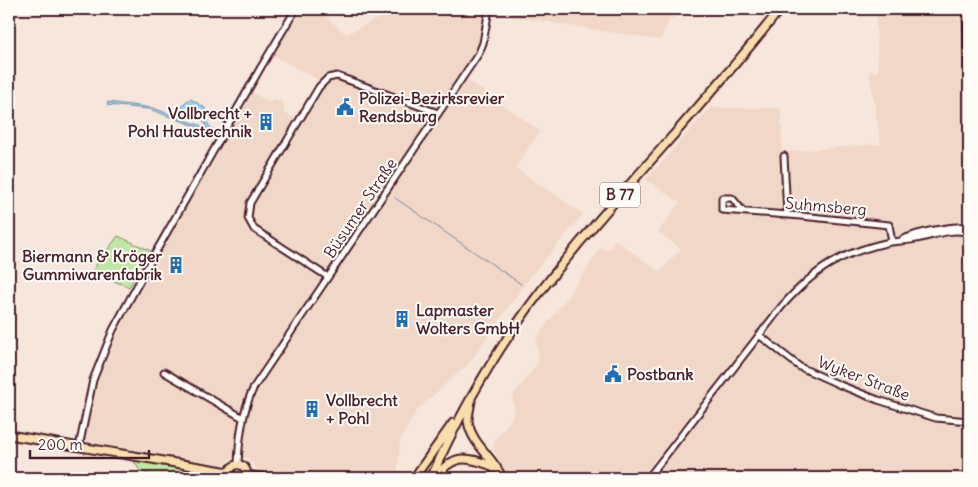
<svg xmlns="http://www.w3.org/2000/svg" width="978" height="487" font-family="Delius,sans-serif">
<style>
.built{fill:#f1d7c7}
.green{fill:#bee8a4;stroke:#848468}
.water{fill:#92d3f3;stroke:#758ba3}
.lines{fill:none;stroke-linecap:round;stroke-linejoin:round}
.stream{stroke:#758ba3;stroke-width:1}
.minor-casing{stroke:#4a1f2b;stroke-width:9}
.major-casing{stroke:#4a1f2b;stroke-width:11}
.minor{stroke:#fdfcf7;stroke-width:5}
.major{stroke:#f8deab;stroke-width:7}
.labels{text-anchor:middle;stroke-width:4;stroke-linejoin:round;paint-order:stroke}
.shield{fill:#fdfcf7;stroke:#806168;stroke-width:1}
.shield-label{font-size:15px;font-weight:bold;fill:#4a1f2b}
.poi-label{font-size:16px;font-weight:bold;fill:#4a1f2b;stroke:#fdfcf7;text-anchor:start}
.street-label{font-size:16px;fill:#4a1f2b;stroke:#fdfcf7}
</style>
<rect width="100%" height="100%" fill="#f6e6db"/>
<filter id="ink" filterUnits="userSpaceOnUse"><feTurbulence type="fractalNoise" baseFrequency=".02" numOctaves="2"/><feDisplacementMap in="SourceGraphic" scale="10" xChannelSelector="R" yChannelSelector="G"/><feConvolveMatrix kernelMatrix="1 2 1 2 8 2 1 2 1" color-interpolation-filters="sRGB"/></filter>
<g filter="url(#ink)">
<path class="built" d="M299 9H317L346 34 398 9H489L483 43 463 77 540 131 515 168 583 214 526 282 469 363 417 410 400 441 397 478H316L259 471 247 458H231L223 466 84 442 95 389 118 329 156 263 203 174 251 92 269 102 275 99 284 104V112L295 119 318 80 272 55Z
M498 9H678L673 19 670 18 660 40 498 14Z
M876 9H963L965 73 967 213 960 222V235L969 247V478H653L760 342 753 336 641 478H509L493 449 495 440 511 420 514 409 513 396 539 361 536 342 539 334 564 302 601 247 608 251 615 240 660 272 681 249 658 232 680 202 646 180 710 108H781L782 152 881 144 869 71 878 72Z"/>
<path class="green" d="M118 236 151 251 129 287 91 272Z
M134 461 219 474 223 478H151L147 473 140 471Z"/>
<path class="water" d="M190 99H191L205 108C206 122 206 125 218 133L217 134 149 109 107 105 108 102 153 108 207 128C200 112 197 116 184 110L182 106 184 103Z"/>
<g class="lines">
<path class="stream" d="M99 9 101 10
M395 198 521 284"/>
<g class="minor-casing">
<path id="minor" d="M784 156 787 215
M743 211 732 198H722V210L801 216 889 225 892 242
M903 239C923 231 947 227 969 226
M328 277 254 229 248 218 250 203 319 87 328 78 337 76 438 113
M759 335 800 367 840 385 878 400 936 418 969 421
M164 372 243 418
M79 447 93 380 113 330 149 264 261 67 296 9
M238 465C239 438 242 411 254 387L479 53 483 43 489 9
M648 478 782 306C816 268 840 253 890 242 898 241 908 241 916 239 933 236 953 227 969 233"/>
</g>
<g class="major-casing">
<path id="major" d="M967 9 969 74
M471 401C470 408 468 414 468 421 471 444 494 457 502 478
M9 435 229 472
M247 475 265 478
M230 478C225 461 251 460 246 478
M414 478 453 423
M431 478C458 417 491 359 531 304 608 201 701 111 780 9
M434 478C453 455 465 455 492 466L494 469"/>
</g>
<use href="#minor" class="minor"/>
<use href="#major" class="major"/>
</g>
</g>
<defs>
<g id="civic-bare" transform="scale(1.35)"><path d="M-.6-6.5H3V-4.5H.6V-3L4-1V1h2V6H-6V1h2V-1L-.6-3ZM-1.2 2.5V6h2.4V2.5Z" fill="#1f6fb2" stroke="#fdfcf7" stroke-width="2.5" paint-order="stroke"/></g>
<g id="building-bare" transform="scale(1.35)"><path d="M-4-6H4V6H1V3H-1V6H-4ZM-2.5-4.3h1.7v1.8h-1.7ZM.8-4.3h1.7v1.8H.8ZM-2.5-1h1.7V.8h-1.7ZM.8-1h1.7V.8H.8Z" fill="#1f6fb2" stroke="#fdfcf7" stroke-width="2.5" paint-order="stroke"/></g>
</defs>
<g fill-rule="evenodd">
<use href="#civic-bare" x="345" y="107"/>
<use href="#building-bare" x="266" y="122"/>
<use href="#building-bare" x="176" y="265"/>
<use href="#building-bare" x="402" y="319"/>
<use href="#civic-bare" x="613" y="374"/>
<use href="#building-bare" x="312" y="409"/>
</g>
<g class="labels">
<rect class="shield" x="600" y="182.5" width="40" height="25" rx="4"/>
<g class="shield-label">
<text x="620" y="200">B 77</text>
</g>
<g class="poi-label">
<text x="359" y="104">Polizei-Bezirksrevier<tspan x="359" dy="18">Rendsburg</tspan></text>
<text x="252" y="119" text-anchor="end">Vollbrecht +<tspan x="252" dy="18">Pohl Haustechnik</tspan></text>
<text x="162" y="262" text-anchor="end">Biermann &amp; Kröger<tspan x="162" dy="18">Gummiwarenfabrik</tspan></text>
<text x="416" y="316">Lapmaster<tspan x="416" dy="18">Wolters GmbH</tspan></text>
<text x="627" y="380">Postbank</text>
<text x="326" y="406">Vollbrecht<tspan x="326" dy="18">+ Pohl</tspan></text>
</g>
<g class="street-label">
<text transform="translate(826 206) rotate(5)" y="6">Suhmsberg</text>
<text transform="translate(360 208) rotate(-56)" y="6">Büsumer Straße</text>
<text transform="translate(864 378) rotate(21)" y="6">Wyker Straße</text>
</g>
</g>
<rect width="978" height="487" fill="none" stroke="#fdfcf7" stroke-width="30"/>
<rect x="15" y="15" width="948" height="457" fill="none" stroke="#4a1f2b" stroke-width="2" filter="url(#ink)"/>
<path d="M30 450v8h119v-8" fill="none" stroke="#4a1f2b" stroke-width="2.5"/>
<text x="38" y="450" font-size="15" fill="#4a1f2b" stroke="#fdfcf7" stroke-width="4" paint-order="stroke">200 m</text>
</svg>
